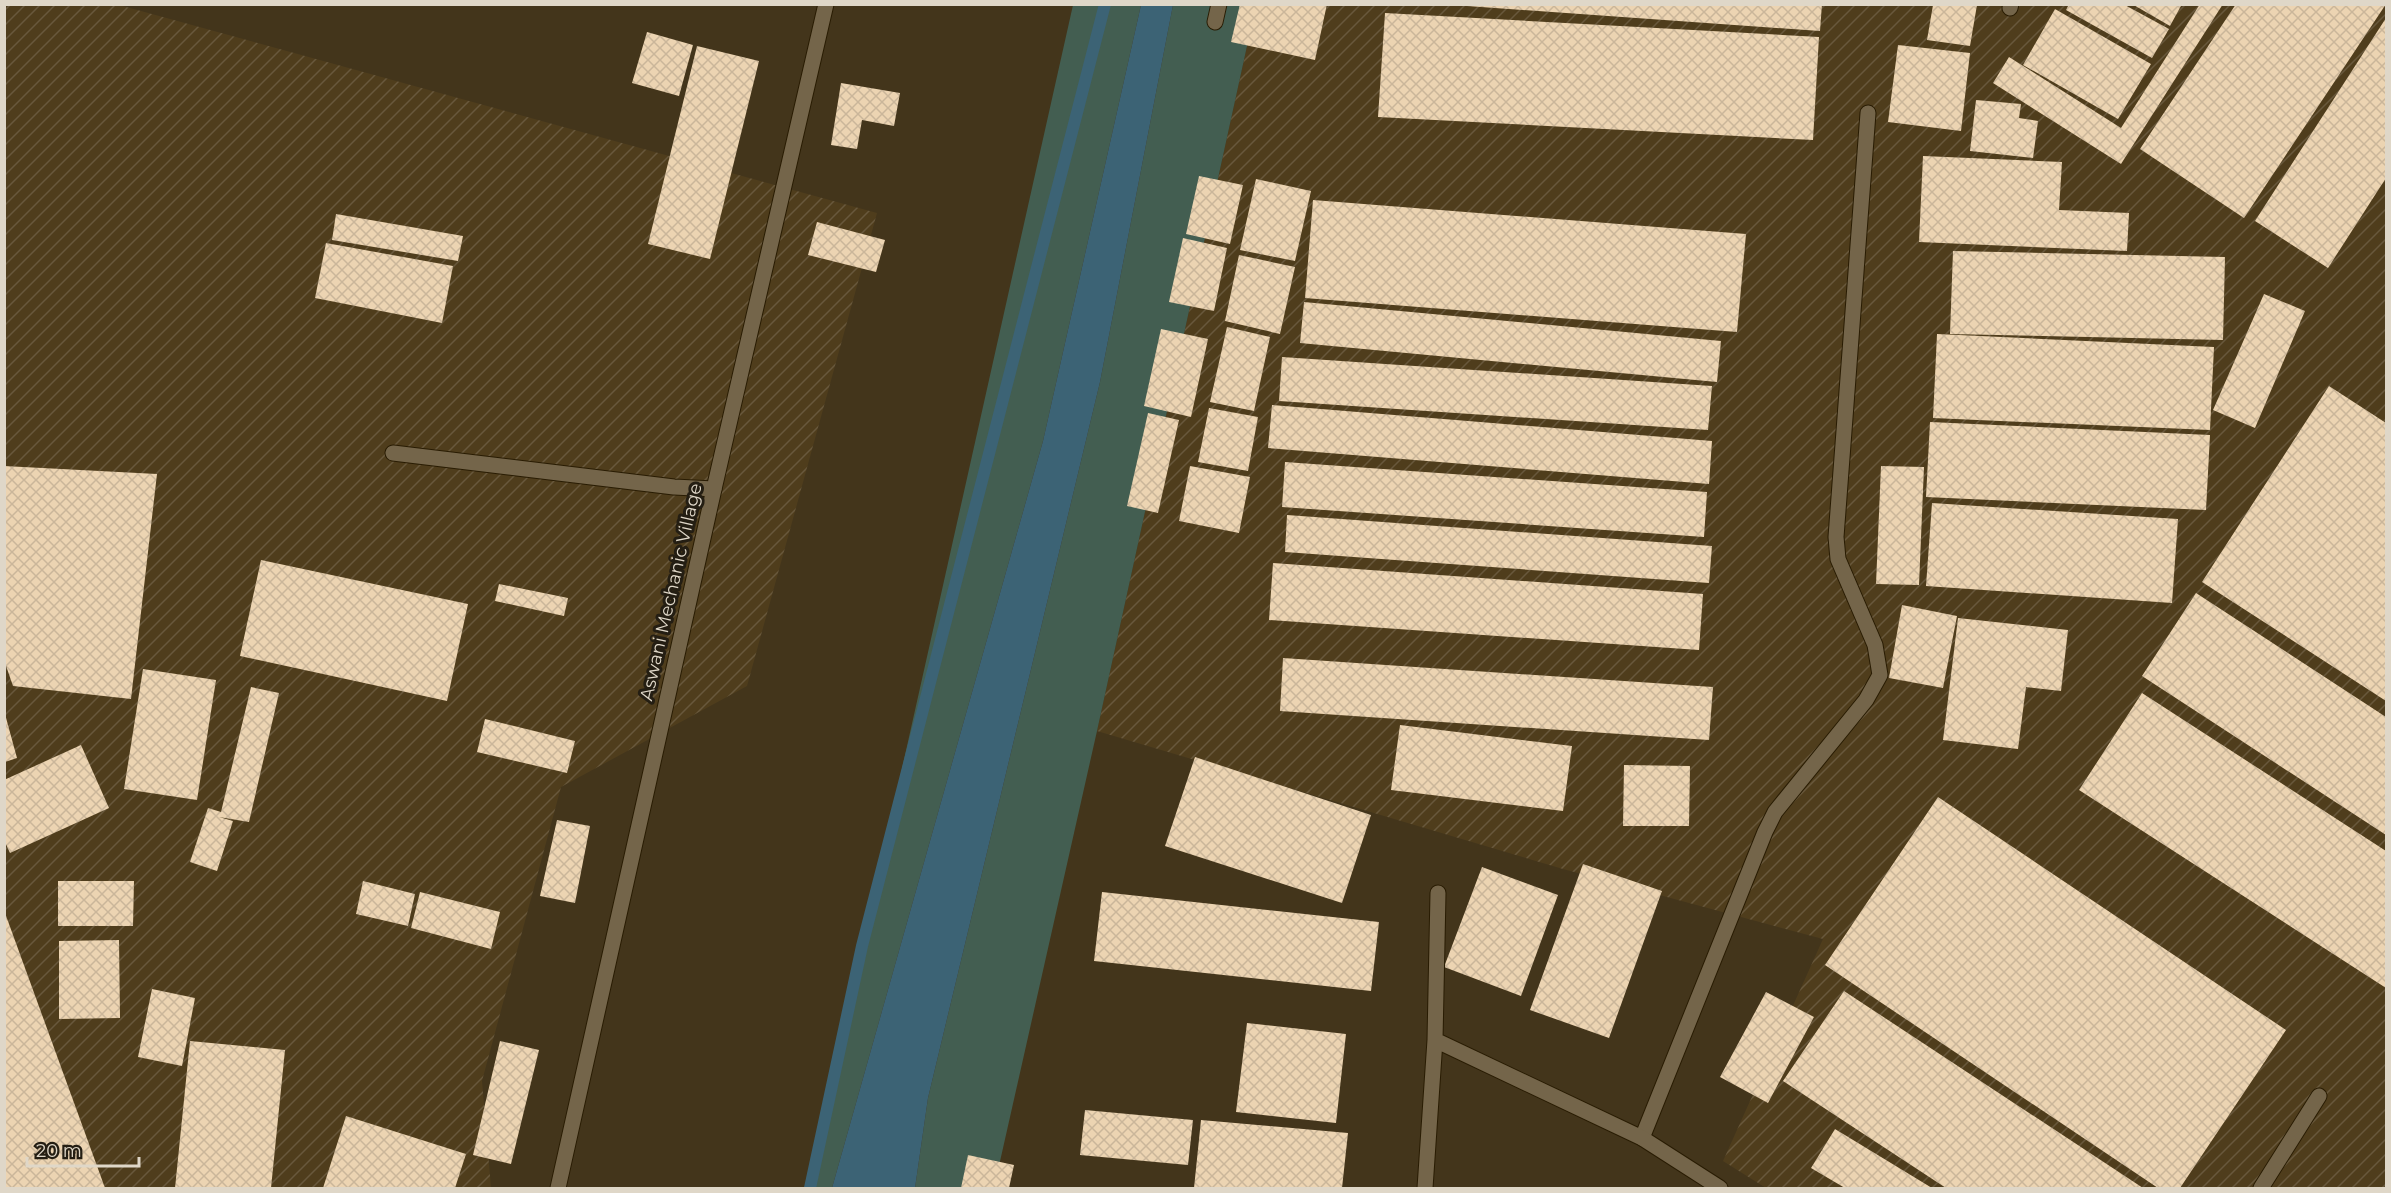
<svg xmlns="http://www.w3.org/2000/svg" width="2391" height="1193" font-family="Montserrat,sans-serif">
<style>
.industrial{fill:url(#industrial-furrows)}
.green{fill:#435e51}
.water{fill:#3c6375}
.lines{fill:none;stroke-linecap:round;stroke-linejoin:round}
.stream{stroke:#3c6375;stroke-width:12}
.building{fill:url(#building-cross-hatch)}
.lane-casing{stroke:#291c03;stroke-width:17}
.street-casing{stroke:#291c03;stroke-width:17}
.lane{stroke:#74654a;stroke-width:15}
.street{stroke:#74654a;stroke-width:15}
.labels{text-anchor:middle;stroke-width:6;stroke-linejoin:round;paint-order:stroke}
.street-label{font-size:18px;fill:#dfd7c8;stroke:#241e13}
</style>
<defs>
<pattern id="industrial-furrows" width="10" height="10" patternUnits="userSpaceOnUse" patternTransform="scale(1.5)"><rect width="10" height="10" fill="#4f3d1c"/><path d="M-1 1l2-2M0 10L10 0M9 11l2-2" fill="none" stroke="#68583c"/></pattern>
<pattern id="building-cross-hatch" width="8" height="8" patternUnits="userSpaceOnUse" patternTransform="scale(1.5)"><rect width="8" height="8" fill="#ecd4b2"/><path d="M0 0l8 8M0 8l8-8" fill="none" stroke="#cab69a"/></pattern>
</defs>
<rect width="100%" height="100%" fill="#43351b"/>
<path class="industrial" d="M5 5H119L877 213 747 686 561 787 482 1081 491 1188H5Z
M1256 5H2386V1188H1766L1723 1161 1823 939 1563 869 1097 731Z"/>
<path class="green" d="M1073 5H1141L1043 441 832 1188H808Z
M1173 5H1256L1097 731 994 1188H915L928 1098 1100 382Z"/>
<path class="water" d="M1141 5H1173L1100 382 928 1098 915 1188H832L1043 441Z"/>
<g class="lines">
<path class="stream" d="M810 1188 862 946 1105 4"/>
</g>
<path class="building" d="M1240 4H1327L1315 60 1231 42Z
M1467 4H1822L1820 31 1467 6Z
M2069 4H2123L2169 29 2152 58 2066 10Z
M2132 4H2182L2170 26Z
M2200 4H2223L2121 164 1993 83 2009 57 2121 128Z
M2236 4H2386L2244 218 2140 149Z
M1933 5H1977L1970 46 1927 40Z
M2055 9 2151 64 2118 119 2023 65Z
M1385 13 1819 37 1813 140 1378 117Z
M2386 18V178L2328 268 2255 221Z
M647 32 693 45 679 96 632 83Z
M1898 45 1970 53 1961 131 1888 122Z
M697 46 759 61 710 259 648 244Z
M841 83 900 93 894 126 862 120 857 149 831 145Z
M1976 100 2021 104 2019 118 2038 121 2033 158 1970 151Z
M1923 156 2062 162 2059 210 2129 213 2127 251 1919 242Z
M1199 176 1243 185 1230 244 1186 234Z
M1256 179 1311 191 1295 261 1240 250Z
M1313 200 1746 234 1737 332 1305 298Z
M336 214 463 236 458 261 332 240Z
M817 222 885 240 876 272 808 255Z
M1183 238 1227 248 1214 311 1169 302Z
M326 243 453 266 442 323 315 298Z
M1953 251 2225 257 2223 340 1950 334Z
M1239 255 1295 267 1280 334 1225 321Z
M2264 294 2305 311 2255 428 2213 410Z
M1304 302 1721 341 1717 382 1300 343Z
M1227 327 1270 337 1254 411 1210 402Z
M1161 329 1208 339 1191 417 1144 406Z
M1937 334 2214 347 2210 430 1933 418Z
M1282 357 1712 386 1708 430 1279 401Z
M2329 386 2386 423V701L2202 582Z
M1272 405 1712 441 1709 484 1268 448Z
M1209 408 1258 417 1248 471 1198 462Z
M1148 413 1179 420 1158 513 1127 506Z
M1930 422 2210 435 2206 510 1926 497Z
M1285 462 1707 492 1704 537 1282 507Z
M4 466 157 474 131 699 13 686 4 660Z
M1190 466 1250 477 1239 533 1179 521Z
M1881 466 1924 467 1919 585 1876 584Z
M1932 503 2178 519 2172 603 1926 586Z
M1287 515 1712 546 1709 583 1285 552Z
M261 560 468 604 447 701 240 656Z
M1273 563 1703 594 1699 650 1269 620Z
M499 584 568 598 564 616 495 601Z
M2196 593 2386 717V835L2142 676Z
M1902 605 1957 616 1943 688 1889 678Z
M1958 618 2068 630 2061 691 2026 687 2018 749 1943 740Z
M1283 658 1713 687 1709 740 1280 711Z
M143 669 216 680 197 800 124 789Z
M251 687 279 693 249 822 219 817 233 821 217 871 190 862 208 808 221 812Z
M2142 693 2386 851V988L2079 790Z
M5 714 17 758 5 762Z
M485 719 575 741 567 773 477 752Z
M1400 725 1572 746 1563 811 1391 790Z
M81 745 109 808 10 853 4 840V780Z
M1195 757 1371 815 1342 903 1165 846Z
M1624 765 1690 766 1689 826H1623Z
M1938 797 2286 1030 2180 1188H2158L1825 965Z
M557 820 590 826 575 903 540 896Z
M1583 864 1662 891 1609 1038 1530 1010Z
M1482 867 1558 895 1521 996 1444 967Z
M58 881H134L133 926H58Z
M363 881 415 894 408 926 356 914Z
M420 892 500 912 491 949 411 928Z
M1102 892 1379 922 1371 991 1094 961Z
M4 913H5L105 1188H4Z
M119 940 120 1018 59 1019V941Z
M152 989 195 998 182 1066 138 1057Z
M1844 991 2143 1188H1946L1783 1081Z
M1766 992 1814 1017 1768 1103 1720 1077Z
M1247 1023 1346 1034 1336 1123 1236 1112Z
M190 1041 285 1050 271 1188H175Z
M500 1041 539 1050 511 1164 473 1155Z
M1085 1110 1193 1120 1188 1165 1080 1155Z
M346 1116 466 1154 455 1188H323Z
M1201 1120 1348 1133 1342 1188H1194Z
M1835 1129 1932 1188H1845L1811 1168Z
M968 1155 1014 1165 1009 1188H961Z"/>
<g class="lines">
<g class="lane-casing">
<path id="lane" d="M2010 8 2011 4
M1215 22 1219 4
M393 453 674 487 714 489
M1642 1138 1765 832 1775 812 1866 700 1880 675 1875 645 1838 559 1836 537 1868 113
M2261 1188 2319 1096"/>
</g>
<g class="street-casing">
<path id="street" d="M1438 893 1435 1040 1642 1138 1720 1188
M558 1188 714 489 826 4
M1425 1188 1435 1040"/>
</g>
<use href="#lane" class="lane"/>
<use href="#street" class="street"/>
</g>
<g class="labels">
<g class="street-label">
<text transform="translate(671 592) rotate(-77)" y="6">Aswani Mechanic Village</text>
</g>
</g>
<rect width="2391" height="1193" fill="none" stroke="#dfd7c8" stroke-width="12"/>
<path d="M27 1157v9h112v-9" fill="none" stroke="#dfd7c8" stroke-width="3"/>
<text x="36" y="1157" font-size="18" fill="#dfd7c8" stroke="#241e13" stroke-width="4.5" paint-order="stroke">20 m</text>
</svg>
